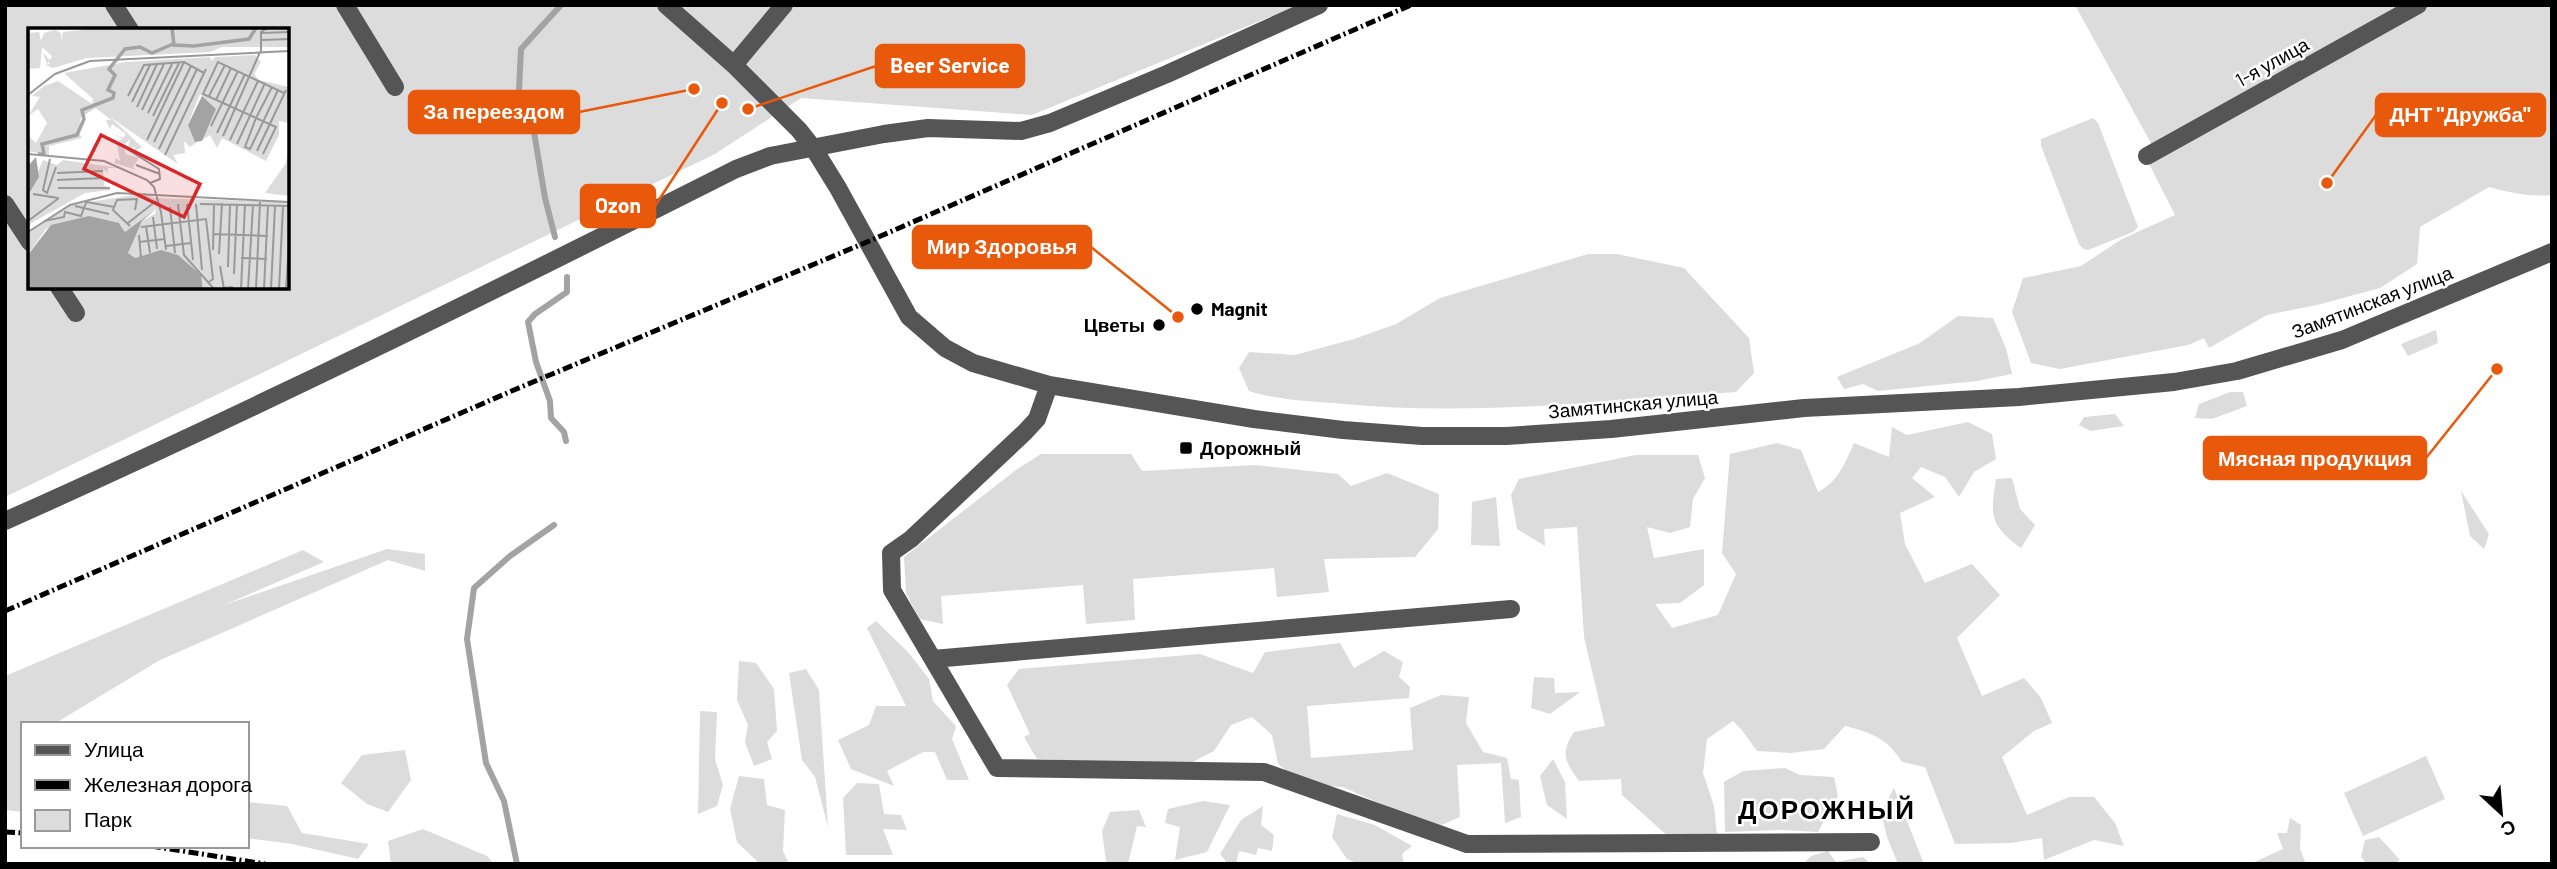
<svg xmlns="http://www.w3.org/2000/svg" width="2557" height="869" font-family="Barlow,sans-serif">
<style>
.green{fill:#dcdcdc;fill-rule:evenodd}
.lines{fill:none;stroke-linecap:round;stroke-linejoin:round}
.stream{stroke:#a3a3a3;stroke-width:6}
.minor{stroke:#555;stroke-width:18}
.rail{stroke:#000;stroke-width:5;stroke-dasharray:10 3.5 2 3.5;stroke-linecap:butt}
.poi-dot{fill:#000;stroke:#fff;stroke-width:2.5}
.labels{text-anchor:middle;stroke-width:5;stroke-linejoin:round;paint-order:stroke}
.street-label{font-size:19px;fill:#000;stroke:#fff}
.poi-label{font-size:19px;font-weight:bold;fill:#000;stroke:#fff;text-anchor:start}
.district-label{font-size:26px;font-weight:bold;letter-spacing:2px;fill:#000;stroke:#fff}
.inset-river{fill:none;stroke:#a3a3a3;stroke-width:3.5}
.inset-road{fill:none;stroke:#999;stroke-width:2}
.view{fill:#d62828;fill-opacity:0.15;stroke:#d62828;stroke-width:3.5}
.inset-edge{fill:none;stroke:#000;stroke-width:3.5}
.leader{fill:none;stroke:#e8590c;stroke-width:2.5}
.callout-dot{fill:#e8590c;stroke:#fff;stroke-width:2.5}
.callout{fill:#e8590c;stroke:#e8590c;stroke-width:2.5}
.callout-label{font-size:21px;text-anchor:middle;font-weight:bold;fill:#fff}
</style>
<rect width="100%" height="100%" fill="#fff"/>
<path class="green" d="M5 5H1299L1032 115 801 98 715 154 5 497ZM30 30H287V287H30Z
M2075 5H2552V195C2530 197 2510 193 2489 187L2420 227 2417 264 2380 288 2321 304 2267 315 2209 348 2204 338 2188 345 2060 369 2031 363 2012 312 2023 278 2081 266 2122 239 2175 215 2142 150 2152 145Z
M2093 118 2098 123 2138 227 2133 232 2088 250 2083 249 2079 244 2041 146V139Z
M1588 254H1617L1684 268 1749 338 1754 373 1736 392C1605 401 1474 416 1344 404 1312 401 1280 401 1249 391L1239 368 1249 352 1295 355 1354 339 1396 324 1440 298Z
M1958 316 1993 318 2006 348 2012 374 1977 381 1878 391 1863 384 1844 389 1837 377 1920 343Z
M2436 330 2438 343 2408 356 2401 344Z
M2230 392H2243L2247 406 2212 419 2195 418 2199 404Z
M2115 414 2124 426 2090 431 2079 425 2084 417Z
M1968 422 1992 434 1996 459 1974 472 1959 497 1945 477 1921 467 1912 478 1935 497 1900 513 1905 544 1925 583 1972 564 2000 595 1957 638 1982 696 2024 678 2041 698 2052 723 2034 731 2002 757 2027 815 2069 797H2094L2115 823 2124 846 2094 840 2044 860 2042 838 2011 843 1955 844 1925 767 1902 762C1887 738 1872 733 1845 726L1824 749 1791 753 1757 751 1741 729 1733 721 1707 739 1703 773 1714 806 1717 835 1670 838 1622 795 1621 779 1579 781C1565 762 1560 753 1574 732L1605 726 1584 637 1577 527 1544 529 1545 546 1517 529 1511 495 1519 479 1635 455H1698L1705 478 1693 499 1690 527 1670 533 1647 527 1654 558 1704 549V585L1680 603 1655 604 1672 628 1718 615 1736 574 1722 553 1730 454 1777 443 1801 450 1818 492C1838 482 1845 463 1854 443L1889 457 1892 427 1907 435Z
M1041 454H1131L1142 471 1255 465 1338 474 1351 486 1387 473 1439 494 1438 529 1415 557 1324 559 1329 592 1277 597 1274 568 1133 579 1135 620 1086 624 1083 585 941 596 943 624 920 619 906 594 904 557 1016 470Z
M2012 478 2020 509 2035 525 2021 548C1990 525 1990 516 1996 479Z
M2461 491 2489 534 2484 549 2470 536Z
M1496 497 1500 546 1471 545 1472 502Z
M387 549 425 554V571L388 560 160 660 54 724H23L21 746 23 812 5 810V676L303 550 324 562 224 605Z
M876 621 908 652 929 679 933 701 956 726 952 739 969 780H947L935 752H923L887 771 894 786 851 769 838 740 869 725 876 706H906L867 628Z
M1340 643 1354 668 1384 651 1403 662 1399 677 1410 687 1409 698 1307 706 1311 758 1413 750 1410 708 1441 695 1469 697 1466 723 1483 752 1507 758 1511 779 1519 780 1521 817 1505 823 1501 763 1457 765 1460 817 1435 828 1343 787 1303 785 1278 764 1272 735 1252 717 1231 725 1214 751 1187 765 1037 759 1024 737 1030 734 1007 685 1019 669 1200 654 1253 673 1265 652Z
M739 661 756 663 774 689 777 731 767 742 772 759 754 766 745 742 748 725 737 700Z
M806 669 819 690 828 827 815 777 802 760 789 673Z
M1534 677 1554 678 1555 693 1580 692 1550 714 1531 708Z
M700 711 717 712 715 759 723 785 717 806 698 814Z
M405 750 411 780 388 812 367 804 341 783 362 755Z
M2426 756 2445 799 2363 836 2344 793Z
M1553 759 1565 782 1567 819 1547 805 1540 776Z
M1785 768 1800 775 1834 777 1838 796 1818 832 1783 830 1725 832 1724 782 1743 771Z
M739 776 764 779 767 805 785 810 783 851 789 864H760L737 842 730 809Z
M857 783 879 784 884 814 901 815 907 830 883 829 893 855H846L843 798Z
M1894 788 1924 864H1898L1887 837 1881 812Z
M1203 801 1230 805 1207 852 1175 860 1180 827 1165 823 1168 809Z
M247 802 287 806 302 833 369 844 358 859 292 844 247 838Z
M1263 806 1261 825 1274 835 1272 851 1258 848 1256 855 1239 851 1236 864H1228L1220 854 1241 820Z
M1139 810 1146 827 1137 826 1128 864H1110L1106 861 1102 831 1110 812Z
M1337 814 1375 825 1412 846 1402 854 1404 864H1359L1347 859 1332 837Z
M2290 818 2301 825 2300 849 2306 864H2250L2283 849 2277 833H2287Z
M423 829 487 856 494 864H391L388 841Z
M2379 837 2400 860 2393 864H2367L2361 857 2365 840Z
M1828 851 1836 862 1863 857 1871 864H1803L1811 856Z"/>
<g class="lines">
<path class="stream" d="M555 237 545 198 534 132 519 91 521 49 561 5
M566 441 564 432 551 418 550 401 536 362 528 322 535 314 567 292V277
M517 864 504 801 486 763 467 639 474 588 510 556 554 525"/>
<path class="minor" d="M114 5 130 30
M345 5 395 87
M666 5 734 65 799 130 814 149 838 188 909 317 945 348 973 363 1049 385 1254 419 1343 430 1422 436H1506L1611 429 1804 408 2019 397 2174 382 2237 371 2342 340 2552 252
M734 65 784 5
M2147 156 2418 5
M5 204 30 242
M59 287 76 313
M1049 385 1037 419 1025 432 911 539 891 553 892 590 997 768 1264 772 1467 844 1871 842
M5 521C252 411 494 291 736 169L770 156 884 134 928 128 1021 131 1050 123 1167 74 1319 5
M933 659 1511 609"/>
<path class="rail" d="M5 611 514 390 867 242 1411 5
M5 832 23 833
M151 846 265 864"/>
</g>
<g class="poi-dot">
<circle cx="1197" cy="309" r="7"/>
<circle cx="1159" cy="325" r="7"/>
<rect x="1179" y="441" width="14" height="14" rx="3.5"/>
</g>
<g class="labels">
<g class="street-label">
<text transform="translate(2272 62) rotate(-29)" y="7">1-я улица</text>
<text transform="translate(2372 302) rotate(-21)" y="7">Замятинская улица</text>
<text transform="translate(1633 404) rotate(-5)" y="7">Замятинская улица</text>
</g>
<g class="poi-label">
<text x="1211" y="316">Magnit</text>
<text x="1145" y="332" text-anchor="end">Цветы</text>
<text x="1200" y="455">Дорожный</text>
</g>
<g class="district-label">
<text x="1827" y="819">ДОРОЖНЫЙ</text>
</g>
</g>
<g transform="translate(28 28)">
<rect width="261" height="261" fill="#fff"/>
<path d="M73 0H261V19H194L182 24 59 30 25 40 17 37 21 36 22 33 19 36 15 25 22 32 24 28 14 19 12 40 0 41 1 5 11 4 13 13 16 5 27 2 33 5V13L35 4ZM227 27 233 34 226 46 231 52 261 59V95L251 93V107L238 133 194 110 189 120 182 107 172 113 177 96 188 81 172 66 160 96 168 115 162 119 156 113 157 125 145 127 150 136 82 89 114 119 106 124 107 119 100 120 102 111 95 118 89 114 94 111 86 106 95 110 98 106 84 96 82 101 78 92H83L68 80 53 89 50 104 54 110 21 118V127L0 123V108L8 115 19 95 10 81 0 88 12 69 4 68 16 58 30 53 64 76 65 71 36 45 98 34 182 29 184 33 187 29ZM89 116 96 120 98 126 111 130 105 139 108 142 86 135 88 130 92 133ZM260 124 261 168 237 165 258 135ZM15 132 29 137 35 132 91 140H80L79 145 75 140 76 157 83 162 57 165 0 197V167ZM118 165 126 170 261 174V261H175L173 247 151 231 124 225 107 230 100 225 102 218 114 193 127 186 128 180 97 204 93 197 56 190 32 196 18 201 0 227V203L42 177Z" fill="#dcdcdc"/>
<path d="M174 68 188 81 174 113 167 114 160 97ZM8 129 11 149 0 167V138ZM129 180 114 193 100 225 107 230 133 222 150 227 173 247 175 261H0V227L23 197 61 188 91 195 97 204Z" fill="#a3a3a3"/>
<path class="inset-river" d="M144 0 146 17 166 18 221 11 228 0M10 126H16L14 116 49 107 56 91 54 82 85 70 86 65 80 62 87 47 81 41 97 21 112 19 124 25 145 16"/>
<path class="inset-road" d="M233 5 261 4M233 12 261 11M233 24V4L240 0M0 67 27 46 62 33 261 23M100 68 116 37 156 34 176 45M181 68 197 37M188 72 203 40M104 74 122 37M109 79 129 36M114 82 136 36M120 85 144 36M125 88 151 35M228 90 217 119 222 121 235 94M228 90 244 59M235 94 250 62M183 98 210 43M189 105 217 46M195 108 232 24M119 112 156 34M202 112 230 53M126 114 163 38M209 116 237 55M99 121 131 141 132 151 122 155M131 121 169 41M229 123 258 62M0 126 76 133 119 152 126 159 133 184 138 222M235 126 248 99 175 66 190 34 256 65M137 127 178 41M22 131 15 162 19 165 28 139M108 137 132 146M29 145 75 143M29 152 75 150M30 160H82M5 166 30 170M59 174 86 179M150 176 156 227 186 261 205 259M159 176 165 232M168 176 174 242M172 176 261 178M47 178 81 186M142 179 147 225M125 189 129 221M0 193 31 170M16 193 36 189 37 184 53 188 59 172M100 195 128 173M102 198 85 182 89 172 109 171 107 182M118 198 122 225M113 199 178 191 185 251 181 254M0 204 42 177 89 165 261 174M185 206 240 208M111 207 113 230M111 214 137 211M138 218 163 215M185 222 186 176M191 226 194 175M213 230 239 231M192 238 196 261M200 239 202 176M206 246 209 176M213 261 217 177M220 261 225 177M228 261 232 174M236 261 240 177M243 261 247 178M251 261 255 178M258 261 261 214"/>
<path class="view" d="M73 107 172 156 156 189 56 141Z"/>
<rect width="261" height="261" class="inset-edge"/>
</g>
<path class="leader" d="M748 109L876 66M694 89L579 112M2327 183L2376 115M722 103L655 206M1178 317L1091 247M2497 369L2426 458"/>
<g class="callout-dot">
<circle cx="748" cy="109" r="7"/>
<circle cx="694" cy="89" r="7"/>
<circle cx="2327" cy="183" r="7"/>
<circle cx="722" cy="103" r="7"/>
<circle cx="1178" cy="317" r="7"/>
<circle cx="2497" cy="369" r="7"/>
</g>
<g class="callout">
<rect x="876" y="45" width="148" height="42" rx="7"/>
<rect x="409" y="91" width="170" height="42" rx="7"/>
<rect x="2376" y="94" width="169" height="42" rx="7"/>
<rect x="581" y="185" width="74" height="42" rx="7"/>
<rect x="913" y="226" width="178" height="42" rx="7"/>
<rect x="2204" y="437" width="222" height="42" rx="7"/>
</g>
<g class="callout-label">
<text x="950" y="73">Beer Service</text>
<text x="494" y="119">За переездом</text>
<text x="2460" y="122">ДНТ "Дружба"</text>
<text x="618" y="213">Ozon</text>
<text x="1002" y="254">Мир Здоровья</text>
<text x="2315" y="466">Мясная продукция</text>
</g>
<rect width="2557" height="869" fill="none" stroke="#000000" stroke-width="14"/>
<rect x="21" y="722" width="228" height="126" fill="#ffffff" stroke="#999999" stroke-width="2"/>
<rect x="35" y="745" width="35" height="10" fill="#555555" stroke="#999999" stroke-width="2"/>
<text x="84" y="757" font-size="21" fill="#000000">Улица</text>
<rect x="35" y="780" width="35" height="10" fill="#000000" stroke="#999999" stroke-width="2"/>
<text x="84" y="792" font-size="21" fill="#000000">Железная дорога</text>
<rect x="35" y="810" width="35" height="21" fill="#dcdcdc" stroke="#999999" stroke-width="2"/>
<text x="84" y="827" font-size="21" fill="#000000">Парк</text>
<g transform="translate(2501 813) rotate(154)" stroke="#ffffff" stroke-width="5" paint-order="stroke">
<path d="M0-5L12 26L0 18L-12 26Z" fill="#000000"/>
<text y="-10" font-size="19" font-weight="bold" text-anchor="middle" fill="#000000">С</text>
</g>
</svg>
